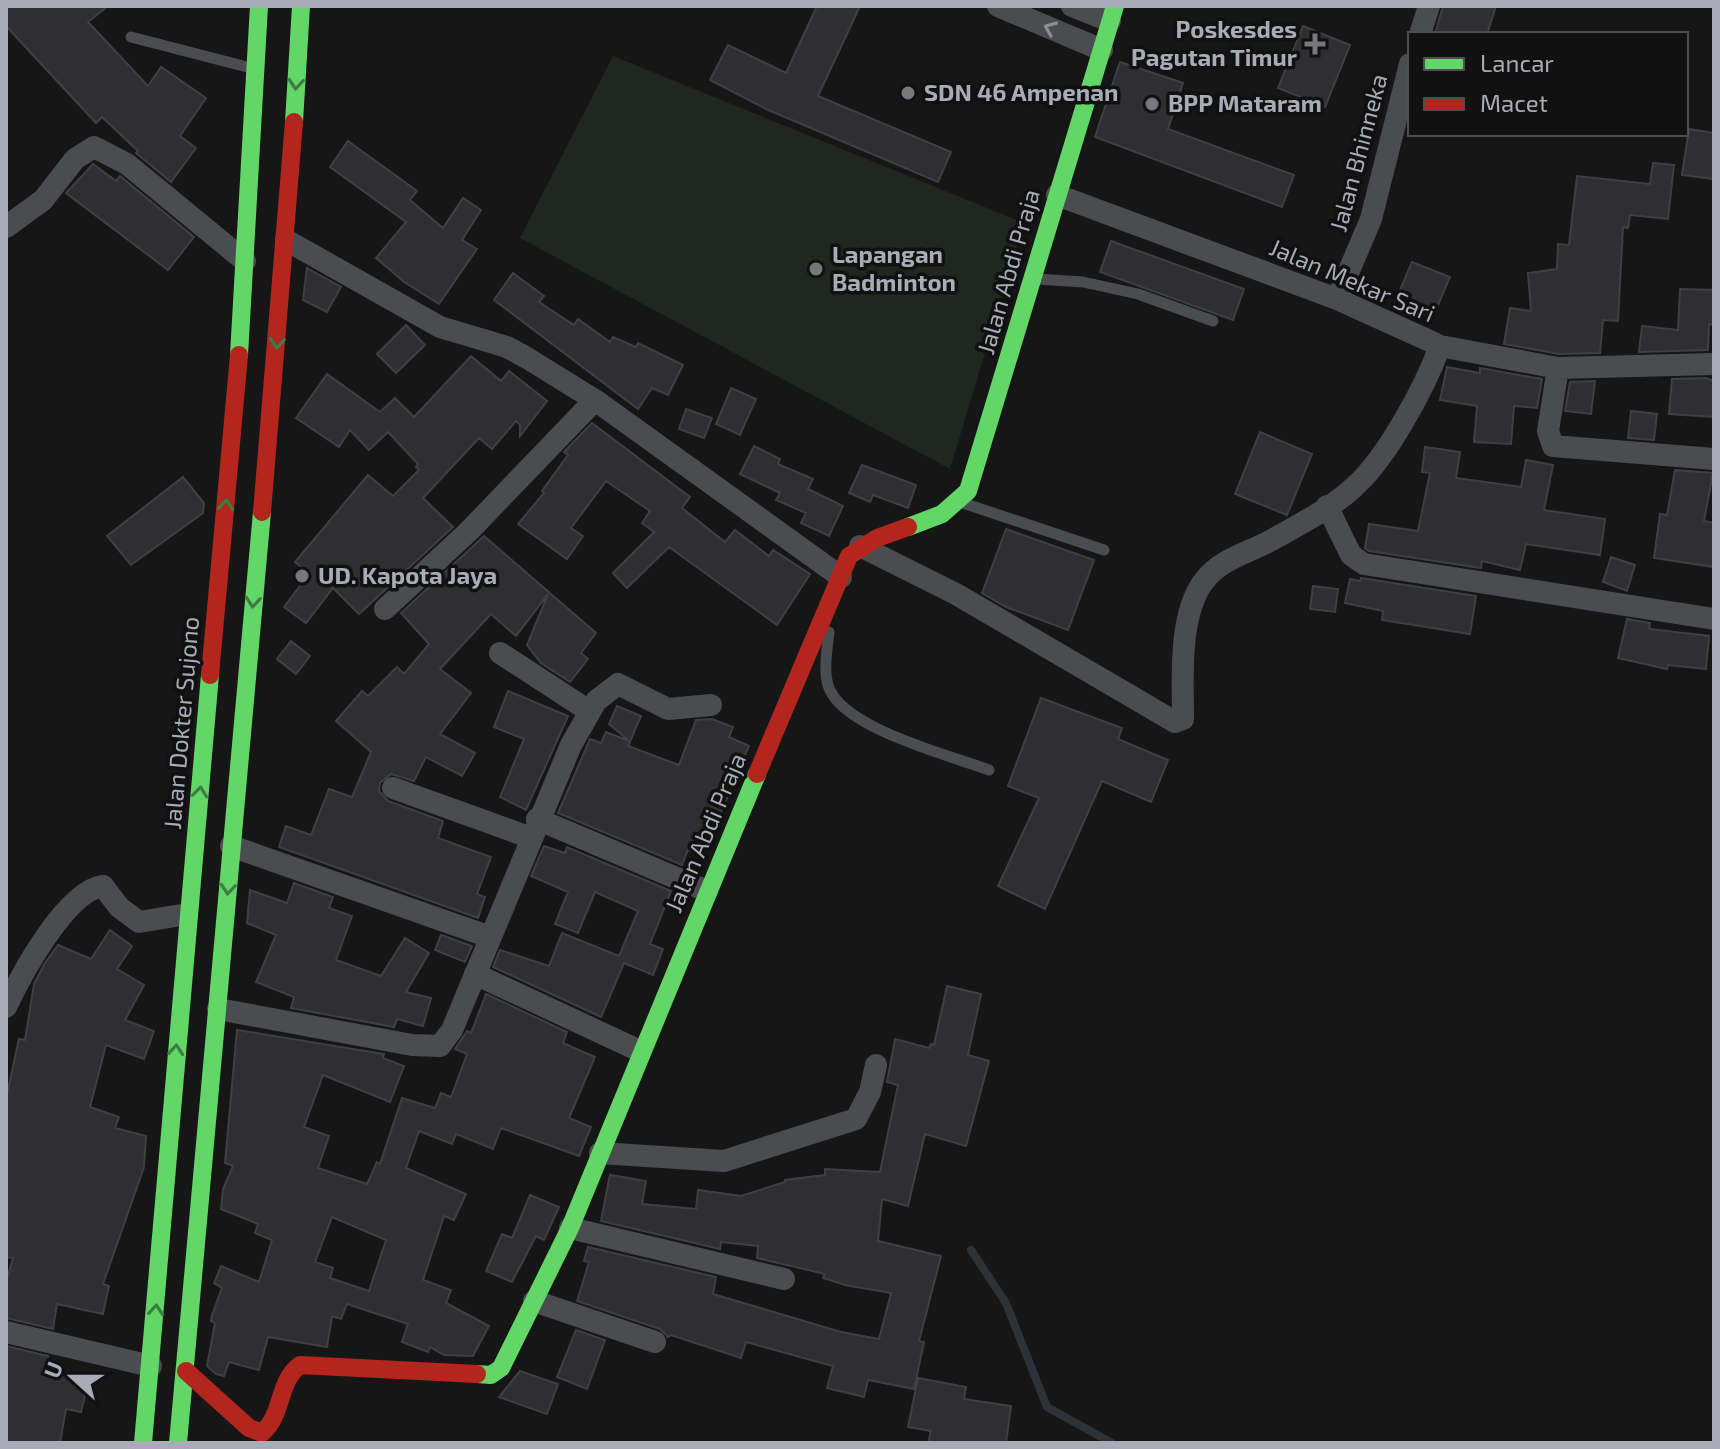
<svg xmlns="http://www.w3.org/2000/svg" width="1720" height="1449" font-family="'Exo 2',sans-serif">
<style>
.grass{fill:#202721}
.lines{fill:none;stroke-linecap:round;stroke-linejoin:round}
.stream{stroke:#2d3239;stroke-width:8}
.building{fill:#2f2f31;stroke:#3f4043;stroke-width:2;fill-rule:evenodd}
.lane{stroke:#4b4c4f;stroke-width:11}
.street{stroke:#4b4c4f;stroke-width:22}
.fast{stroke:#63d668;stroke-width:18}
.jam{stroke:#b3261e;stroke-width:18}
.oneway{stroke:#8d8f97}
.oneway2{stroke:#3e7d41}
.poi-dot{fill:#76787e;stroke:#111112;stroke-width:3}
.labels{text-anchor:middle;stroke-width:7;stroke-linejoin:round;paint-order:stroke}
.poi-label{font-size:24px;font-weight:bold;fill:#a9acb6;stroke:#111112;text-anchor:start}
.street-label{font-size:24px;fill:#a9acb6;stroke:#111112}
</style>
<rect width="100%" height="100%" fill="#161617"/>
<path class="grass" d="M613 56 1024 223 950 469 520 238Z"/>
<g class="lines">
<path class="stream" d="M971 1250 1006 1303 1047 1407 1112 1443"/>
</g>
<path class="building" d="M6 6H108L88 22 148 86 161 67 206 98 180 136 196 148 171 182 136 153 138 151 102 117 96 123 6 26Z
M817 6H860L818 96 951 152 938 182 766 109 710 80 728 45 786 73Z
M1443 6H1496L1487 34H1435Z
M1303 26 1350 45 1325 107 1278 88Z
M1120 62 1183 83 1168 129 1294 175 1282 207 1095 137Z
M1689 129 1714 133V179L1682 175Z
M348 141 417 191 410 200 443 228 463 198 481 210 462 240 477 249 439 304 404 282 376 258 406 222 330 167Z
M1653 163 1674 165 1668 219 1630 215 1628 228 1623 227 1618 321 1603 320 1600 353 1559 354 1504 344 1510 308 1531 311 1528 273 1557 269 1558 244 1569 245 1577 176 1650 184Z
M93 164 116 181 120 176 194 237 168 270 66 193Z
M1111 241 1244 289 1233 320 1100 272Z
M1412 262 1450 277 1433 317 1395 302Z
M307 268 341 287 327 312 303 300Z
M513 273 544 296 539 302 574 325 578 319 610 342 613 337 636 347 638 343 683 365 668 395 652 388 638 409 494 300Z
M1680 289 1714 290V325L1709 324 1708 350 1639 352 1642 326 1678 330Z
M406 325 425 345 396 373 377 354Z
M471 356 501 381 509 371 547 401 520 436V425L516 421 492 449 479 438 423 498 453 527 359 614 333 588 306 623 284 607 309 574 295 562 368 475 393 496 419 470 416 467 418 464 388 432 369 450 350 430 339 447 296 418 327 374 380 412 395 398 414 417Z
M1447 367 1480 373V368L1542 379 1537 408 1514 406 1511 444 1474 442 1477 406 1440 400Z
M1706 378 1714 381V417L1669 414 1672 379Z
M1595 381 1591 414 1565 411 1570 382Z
M731 388 756 399 740 435 716 424Z
M686 409 712 418 704 438 679 429Z
M1631 411 1657 414 1654 440 1628 438Z
M592 423 690 497 682 508 725 542 735 530 769 556 773 550 810 574 777 625 669 547 627 588 613 573 654 532 642 523 650 511 606 481 571 528 583 536 567 559 518 524 544 493 542 491 568 455 564 452Z
M1260 432 1312 454 1287 515 1235 494Z
M754 446 780 459 778 464 813 479 808 489 843 506 829 536 801 523 806 513 776 500 780 493 740 474Z
M1425 447 1460 452 1456 478 1521 487 1526 460 1553 465 1544 510 1605 519 1600 555 1526 544 1520 570 1482 561 1481 568 1369 551 1365 548 1369 524 1418 531 1430 473 1422 472Z
M862 465 916 485 908 508 873 495 870 502 849 493Z
M1675 470 1713 473 1704 521 1714 523V567L1654 558 1660 514 1667 515Z
M183 477 204 503 203 513 131 565 107 536Z
M1006 529 1094 560 1068 630 1006 607 982 593Z
M484 536 596 633 581 653 588 659 570 682 541 663 527 645 548 594 516 636 491 614 440 669 471 693 440 734 475 753 462 776 426 757 414 781 391 774 380 783 379 791 388 801 443 821 438 838 491 857 477 894 485 897 478 918 279 847 286 826 311 835 329 789 352 797 371 752 336 721 362 691 368 696 397 667 404 674 429 644 401 613Z
M1611 557 1635 565 1627 591 1603 582Z
M1361 578 1476 596 1470 634 1382 620 1383 611 1345 603 1350 579 1360 581Z
M1313 586 1338 589 1335 612 1310 609Z
M1627 619 1650 623 1649 629 1709 636 1706 669 1668 665 1667 669 1618 658Z
M291 641 310 656 296 674 277 659Z
M508 691 568 716 526 810 500 797 524 739 494 727Z
M1041 698 1122 728 1118 739 1168 760 1151 802 1102 781 1045 909 998 886 1039 798 1008 786Z
M617 706 641 716 628 746 679 765 696 720 712 719 733 727 729 737 749 746 702 857 688 850 682 865 558 813 590 739 601 743 606 732 629 741 609 724Z
M544 846 565 853 567 847 671 891 650 944 663 949 653 975 624 963 601 1017 493 967 500 950 549 966 562 933 619 956 638 911 595 892 578 933 555 924 568 892 531 876Z
M294 883 333 897 329 908 352 916 336 960 381 976 405 938 429 953 406 992 431 998 423 1026 397 1019 394 1027 291 1008 294 997 256 982 276 935 247 923 250 890 287 903Z
M110 930 132 946 117 969 144 985 125 1020 154 1031 144 1059 106 1045 90 1107 119 1117 115 1128 146 1136 144 1167 103 1284 109 1286 103 1314 57 1304 53 1329 6 1318V1282L13 1258 6 1257V1099L19 1039 25 1040 34 984 45 963 58 945 91 959Z
M441 935 472 946 465 962 435 950Z
M947 986 981 994 968 1055 989 1061 966 1146 925 1134 908 1206 882 1199 878 1241 941 1256 919 1341 924 1342 914 1389 868 1380 864 1397 827 1388 833 1366 746 1342 741 1358 671 1335 668 1337 660 1329 577 1301 589 1262 584 1261 588 1247 716 1277 713 1294 841 1332 879 1339 891 1293 845 1285 823 1278 825 1274 757 1258 758 1246 721 1242 720 1249 601 1221 609 1179 610 1175 646 1181 642 1204 696 1209 698 1190 741 1196 785 1182V1180L825 1175V1169L880 1172 898 1085 887 1082 895 1039 929 1048 931 1044 934 1045Z
M486 994 567 1032 563 1043 595 1057 569 1118 591 1127 579 1156 501 1128 493 1149 456 1134 452 1144 419 1131 406 1168 466 1194 454 1220 444 1216 423 1280 451 1290 446 1303 489 1326 473 1356 444 1355 430 1347 428 1352 402 1342 408 1324 347 1304 341 1319 332 1316 327 1347 268 1337 259 1370 229 1362 224 1376 216 1374 207 1366 215 1323 211 1321 212 1315 222 1288 214 1283 221 1266 259 1282 272 1240 255 1233 258 1224 221 1209 223 1189 233 1166 225 1163 237 1030 384 1054 383 1058 404 1066 390 1102 323 1075 304 1127 329 1136 318 1168 367 1184 377 1162 380 1164 402 1098 435 1108 441 1093 451 1097 467 1054 455 1049 467 1031 471 1033ZM332 1217 386 1240 369 1291 330 1278 333 1268 315 1262Z
M530 1195 559 1207 544 1240 536 1236 512 1282 486 1271 502 1234 512 1238Z
M576 1330 605 1340 587 1389 557 1377Z
M6 1346 48 1356 45 1370 89 1380 81 1412 66 1409 60 1443H6Z
M520 1371 558 1384 547 1414 499 1397Z
M918 1378 966 1387 964 1399 1011 1406 1006 1443H928L931 1431 908 1427Z"/>
<g class="lines">
<path class="lane" d="M131 37 251 68
M1036 279 1083 282 1138 294 1213 321
M960 502 1104 550
M829 632C827 649 823 673 829 688 845 729 949 755 989 770"/>
<path class="street" d="M998 6 1102 50
M1072 6 1110 21
M1420 34 1429 6
M6 227 43 200 75 159 94 147 127 164 245 261
M286 240 440 327 507 347 527 358 595 400 841 577
M1337 299 1371 219 1410 64
M1440 346 1558 368 1714 364
M1558 368 1548 431 1553 446 1714 459
M1327 506 1351 555 1364 564 1714 619
M860 546 956 594 1175 722 1183 719C1183 679 1178 615 1204 581 1222 557 1253 552 1277 537 1302 523 1333 507 1354 487 1387 458 1425 387 1440 346L1432 342 1337 299 1057 195
M385 609 469 531 595 400
M500 653 589 711
M393 788 529 837
M537 819 707 891
M231 846 490 937
M475 974 640 1051
M6 1007C21 975 66 891 103 886L119 907 139 922 187 914
M218 1009 412 1045 440 1046 452 1030 571 745 596 701 618 684 668 709 711 705
M600 1153 724 1161 856 1119 870 1092 876 1065
M570 1228 784 1279
M534 1301 655 1342
M6 1332 151 1366"/>
<path class="fast" d="M294 122 301 6
M239 355 259 6
M908 527 942 514 968 491 1115 6
M477 1374 491 1375 501 1368 570 1228 757 774
M143 1443 210 675
M178 1443 262 512"/>
<path class="jam" d="M262 512 294 122
M210 675 239 355
M757 774 849 556 877 538 908 527
M186 1371 249 1428 262 1433C284 1414 277 1382 300 1365L477 1374"/>
</g>
<defs><path id="oneway-chevron" d="M-2-3.5L2.5 0L-2 3.5" fill="none" stroke-width="1.6" stroke-linecap="round" stroke-linejoin="round" transform="scale(2)"/></defs>
<use class="oneway" href="#oneway-chevron" transform="translate(1050 28) rotate(-157)"/>
<g class="oneway2">
<use href="#oneway-chevron" transform="translate(296 84) rotate(94)"/>
<use href="#oneway-chevron" transform="translate(277 343) rotate(95)"/>
<use href="#oneway-chevron" transform="translate(226 505) rotate(-85)"/>
<use href="#oneway-chevron" transform="translate(253 602) rotate(95)"/>
<use href="#oneway-chevron" transform="translate(200 792) rotate(-84)"/>
<use href="#oneway-chevron" transform="translate(228 889) rotate(95)"/>
<use href="#oneway-chevron" transform="translate(176 1050) rotate(-85)"/>
<use href="#oneway-chevron" transform="translate(156 1310) rotate(-85)"/>
</g>
<g class="poi-dot">
<path d="M1311 32h8v8h8v8h-8v8h-8v-8h-8v-8h8z"/>
<circle cx="908" cy="93" r="8"/>
<circle cx="1152" cy="104" r="8"/>
<circle cx="816" cy="269" r="8"/>
<circle cx="302" cy="576" r="8"/>
</g>
<g class="labels">
<g class="poi-label">
<text x="1297" y="38" text-anchor="end">Poskesdes<tspan x="1297" dy="28">Pagutan Timur</tspan></text>
<text x="924" y="101">SDN 46 Ampenan</text>
<text x="1168" y="112">BPP Mataram</text>
<text x="832" y="263">Lapangan<tspan x="832" dy="28">Badminton</tspan></text>
<text x="318" y="584">UD. Kapota Jaya</text>
</g>
<g class="street-label">
<text transform="translate(1359 153) rotate(-75)" y="8">Jalan Bhinneka</text>
<text transform="translate(1009 272) rotate(-74)" y="8">Jalan Abdi Praja</text>
<text transform="translate(1352 281) rotate(23)" y="8">Jalan Mekar Sari</text>
<text transform="translate(182 723) rotate(-85)" y="8">Jalan Dokter Sujono</text>
<text transform="translate(706 833) rotate(-67)" y="8">Jalan Abdi Praja</text>
</g>
</g>
<rect width="1720" height="1449" fill="none" stroke="#a9acb6" stroke-width="16"/>
<rect x="1408" y="32" width="280" height="104" fill="#111112" stroke="#4e4f54" stroke-width="2"/>
<rect x="1424" y="58" width="40" height="12" fill="#63d668" stroke="#4e4f54" stroke-width="2"/>
<text x="1480" y="72" font-size="24" fill="#a9acb6">Lancar</text>
<rect x="1424" y="98" width="40" height="12" fill="#b3261e" stroke="#4e4f54" stroke-width="2"/>
<text x="1480" y="112" font-size="24" fill="#a9acb6">Macet</text>
<g transform="translate(72 1377) rotate(291)" stroke="#111112" stroke-width="6" paint-order="stroke">
<path d="M0-6L14 30L0 20L-14 30Z" fill="#a9acb6"/>
<text y="-12" font-size="22" font-weight="bold" text-anchor="middle" fill="#a9acb6">U</text>
</g>
</svg>
